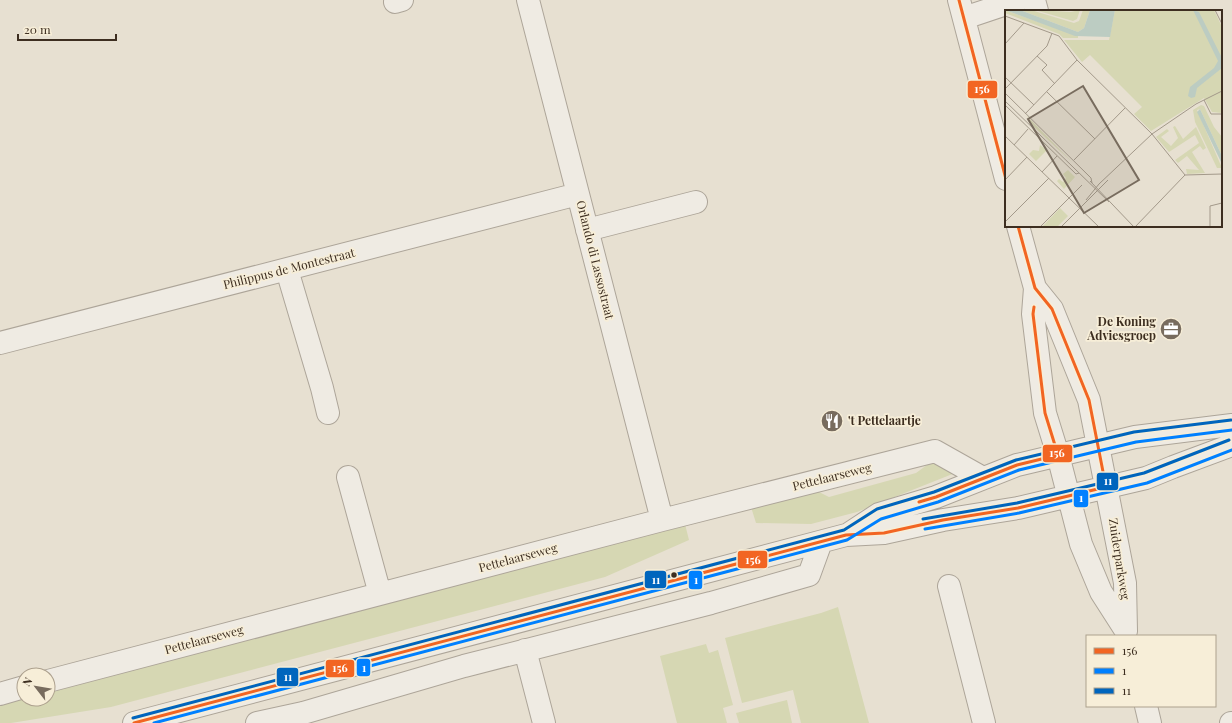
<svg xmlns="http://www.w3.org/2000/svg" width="1232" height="723" font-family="'Playfair Display',serif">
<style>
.green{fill:#d6d7b3}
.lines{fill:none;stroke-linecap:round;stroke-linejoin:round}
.minor-casing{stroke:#ada599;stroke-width:24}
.minor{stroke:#efebe3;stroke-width:22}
.bus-1-casing{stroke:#f7eed8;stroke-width:6}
.bus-2-casing{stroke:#f7eed8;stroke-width:6}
.bus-3-casing{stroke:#f7eed8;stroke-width:6}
.bus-1{stroke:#f26522;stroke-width:3}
.bus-2{stroke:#0080ff;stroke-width:3}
.bus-3{stroke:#0065bd;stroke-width:3}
.bus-dot{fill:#3d2e20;stroke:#f7eed8;stroke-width:1.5}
.labels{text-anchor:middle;stroke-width:3.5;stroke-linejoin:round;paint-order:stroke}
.street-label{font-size:12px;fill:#3d2e20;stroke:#f7eed8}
.poi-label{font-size:12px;font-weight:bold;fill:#3d2e20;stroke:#f7eed8;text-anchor:end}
.inset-road{fill:none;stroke:#a3998a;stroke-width:1}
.view{fill:#786c5e;fill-opacity:0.15;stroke:#786c5e;stroke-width:2}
.inset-edge{fill:none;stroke:#3d2e20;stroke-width:2}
.line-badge{stroke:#f7eed8;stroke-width:1.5}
.badge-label{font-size:11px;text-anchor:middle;font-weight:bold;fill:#fff}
</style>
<rect width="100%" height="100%" fill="#e7e0d1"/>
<path class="green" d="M931 462 955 473 857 512 811 524 756 523 751 507 815 490 829 497 916 473Z
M685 524 689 540 605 577 111 707 11 723H0V703L24 697V699H48V691Z
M838 607 869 723H801L793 690 742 703 725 638 821 613Z
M706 644 709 653 718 650 733 705 723 708 727 723H677L660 656Z
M787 700 792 723H739L736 713Z"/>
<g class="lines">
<g class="minor-casing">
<path id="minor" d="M528 0 662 520
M959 0 1006 179
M1034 0 1037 11
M395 2 402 0
M964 18 1018 0
M1018 226 1035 288 1033 314 1045 413 1058 455 1081 544 1101 592 1126 631
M587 230 696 202
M287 270 322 388 328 413
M1035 288 1052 309 1089 400 1125 583 1126 631
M0 343 578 194
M348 477 380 594
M847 535 879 514 936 497 1017 465 1135 437 1232 425
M949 586 984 723
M525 650 544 723
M48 681 662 520 935 451 983 478
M0 694 24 687
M1146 706 1150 723
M134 723 846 535 884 533 943 520 1018 508 1146 478 1173 467 1232 445
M257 723 303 713 464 666 711 603 809 575 821 542
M1231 723H1232"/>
</g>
<use href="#minor" class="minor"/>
<g class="bus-1-casing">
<path id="bus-1" d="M959 0 1006 179
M919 502 936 497 1017 465 1058 455 1045 413 1033 314 1034 307
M134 723 846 535 884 533 943 520 1018 508 1106 487 1089 400 1052 309 1035 288 1018 226"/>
</g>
<g class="bus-2-casing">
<path id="bus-2" d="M925 529 1019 513 1147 483 1232 450
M154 723 847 540 881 519 938 502 1019 470 1136 442 1232 430"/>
</g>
<g class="bus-3-casing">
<path id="bus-3" d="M923 519 1017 503 1144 473 1229 440
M133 718 844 530 877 509 934 492 1016 460 1134 432 1231 420"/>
</g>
<use href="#bus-1" class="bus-1"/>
<use href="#bus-2" class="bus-2"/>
<use href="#bus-3" class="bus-3"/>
</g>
<defs>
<g id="office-disc" transform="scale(1.15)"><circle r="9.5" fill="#786c5e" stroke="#f7eed8"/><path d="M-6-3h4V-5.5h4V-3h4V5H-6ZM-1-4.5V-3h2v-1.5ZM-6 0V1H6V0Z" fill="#fff"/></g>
<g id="restaurant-disc" transform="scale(1.15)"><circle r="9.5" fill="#786c5e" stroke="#f7eed8"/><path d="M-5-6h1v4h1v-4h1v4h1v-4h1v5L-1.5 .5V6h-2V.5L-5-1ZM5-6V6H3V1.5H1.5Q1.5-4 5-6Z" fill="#fff"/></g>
</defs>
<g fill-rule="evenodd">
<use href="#office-disc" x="1171" y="329"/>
<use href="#restaurant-disc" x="832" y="421"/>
</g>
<circle class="bus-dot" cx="674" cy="575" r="3.5"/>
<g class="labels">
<g class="street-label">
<text transform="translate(595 260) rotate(76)" y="4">Orlando di Lassostraat</text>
<text transform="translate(289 269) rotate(-14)" y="4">Philippus de Montestraat</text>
<text transform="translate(832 477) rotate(-14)" y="4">Pettelaarseweg</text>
<text transform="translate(518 558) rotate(-15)" y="4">Pettelaarseweg</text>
<text transform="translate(1119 559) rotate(81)" y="4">Zuiderparkweg</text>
<text transform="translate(204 640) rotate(-15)" y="4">Pettelaarseweg</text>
</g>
<g class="poi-label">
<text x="1156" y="326">De Koning<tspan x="1156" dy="14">Adviesgroep</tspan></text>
<text x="848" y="425" text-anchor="start">'t Pettelaartje</text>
</g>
</g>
<g transform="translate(1005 10)">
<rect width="217" height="217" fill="#e7e0d1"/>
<path d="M0 0 73 26V28H58L54 24 0 3ZM15 0H26L69 13 74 11 78 0H85L79 18 73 22ZM30 0 66 2 75 0 72 9 68 11ZM110 0H209L217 17V103L207 102 199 88 146 121 129 104 137 97 85 45 77 52 59 30H104ZM196 95 199 96 209 117 217 127V146L195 99 192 100 217 158H212L190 112 188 100ZM21 105 68 153 29 117ZM170 116 178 129 191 117 201 138 198 140 195 136 187 142 200 163 182 164 181 159 194 160 182 146 173 153 170 150 194 133 190 125 164 142 151 127 162 119 164 121 156 127 166 136 173 128 168 117ZM35 135 42 140 31 151 24 144 28 140 34 141ZM63 160 70 167 59 179 52 171 54 169 58 172 61 168 58 164ZM55 198 63 206 52 217H37Z" fill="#d6d7b3"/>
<path d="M0 0H15L73 22 79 18 85 0H110L105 27 70 26ZM188 0 194 2 217 48V58L192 78 190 87 186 88 183 86 185 77 209 58 213 51ZM195 99 217 146V154L192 102Z" fill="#bcccc2"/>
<path class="inset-road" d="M210 0 217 14M0 6 54 26 72 50 147 124 180 165 217 164M0 34 19 13M32 46 42 55 37 60 50 74M0 67 29 95M0 79 42 36 47 23M42 82 90 129M0 83 86 168 87 173M199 90 206 104H217M0 91 104 192M0 95 71 164 74 163M20 104 72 50M0 126 94 217M9 135 23 119M69 150 120 98M37 162 52 146M0 170 22 147M85 171 129 217M81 190 94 174 147 124 191 94 217 81M0 212 44 168M35 217 77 175M56 217 103 170M130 217 180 165M205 217V196L217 193"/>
<path class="view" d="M78 76 134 170 79 203 23 109Z"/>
<rect width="217" height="217" class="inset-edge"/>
</g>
<g class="line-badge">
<rect x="967" y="80" width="31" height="19" rx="4" fill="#f26522"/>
<rect x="1042" y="444" width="31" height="19" rx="4" fill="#f26522"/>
<rect x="1096" y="472" width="23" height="19" rx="4" fill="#0065bd"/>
<rect x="1073" y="489" width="16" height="19" rx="4" fill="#0080ff"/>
<rect x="737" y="550" width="31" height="19" rx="4" fill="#f26522"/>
<rect x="644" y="570" width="23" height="19" rx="4" fill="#0065bd"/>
<rect x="688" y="570" width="15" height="20" rx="4" fill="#0080ff"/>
<rect x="356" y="658" width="15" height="19" rx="4" fill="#0080ff"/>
<rect x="325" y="659" width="30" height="19" rx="4" fill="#f26522"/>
<rect x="276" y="667" width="23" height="20" rx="4" fill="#0065bd"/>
</g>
<g class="badge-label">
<text x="982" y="93">156</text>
<text x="1057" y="457">156</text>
<text x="1108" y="485">11</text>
<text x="1081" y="502">1</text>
<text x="753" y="564">156</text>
<text x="656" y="584">11</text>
<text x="696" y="584">1</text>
<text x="364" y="672">1</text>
<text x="340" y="672">156</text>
<text x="288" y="681">11</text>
</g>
<rect x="1086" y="635" width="130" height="72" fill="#f7eed8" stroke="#ada18e"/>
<rect x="1094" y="648" width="20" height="6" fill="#f26522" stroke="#ada18e"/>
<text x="1122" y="655" font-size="12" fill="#3d2e20">156</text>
<rect x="1094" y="668" width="20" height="6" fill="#0080ff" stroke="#ada18e"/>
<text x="1122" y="675" font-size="12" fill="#3d2e20">1</text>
<rect x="1094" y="688" width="20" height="6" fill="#0065bd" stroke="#ada18e"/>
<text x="1122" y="695" font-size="12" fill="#3d2e20">11</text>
<g transform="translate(36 687) rotate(301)"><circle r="19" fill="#f7eed8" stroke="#ada18e"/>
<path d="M0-3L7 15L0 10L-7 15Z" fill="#786c5e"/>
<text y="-6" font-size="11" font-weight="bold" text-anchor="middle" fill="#3d2e20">N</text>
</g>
<path d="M18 34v6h98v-6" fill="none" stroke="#3d2e20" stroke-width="2"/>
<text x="24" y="34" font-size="12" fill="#3d2e20" stroke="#f7eed8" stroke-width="3" paint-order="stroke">20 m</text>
</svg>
